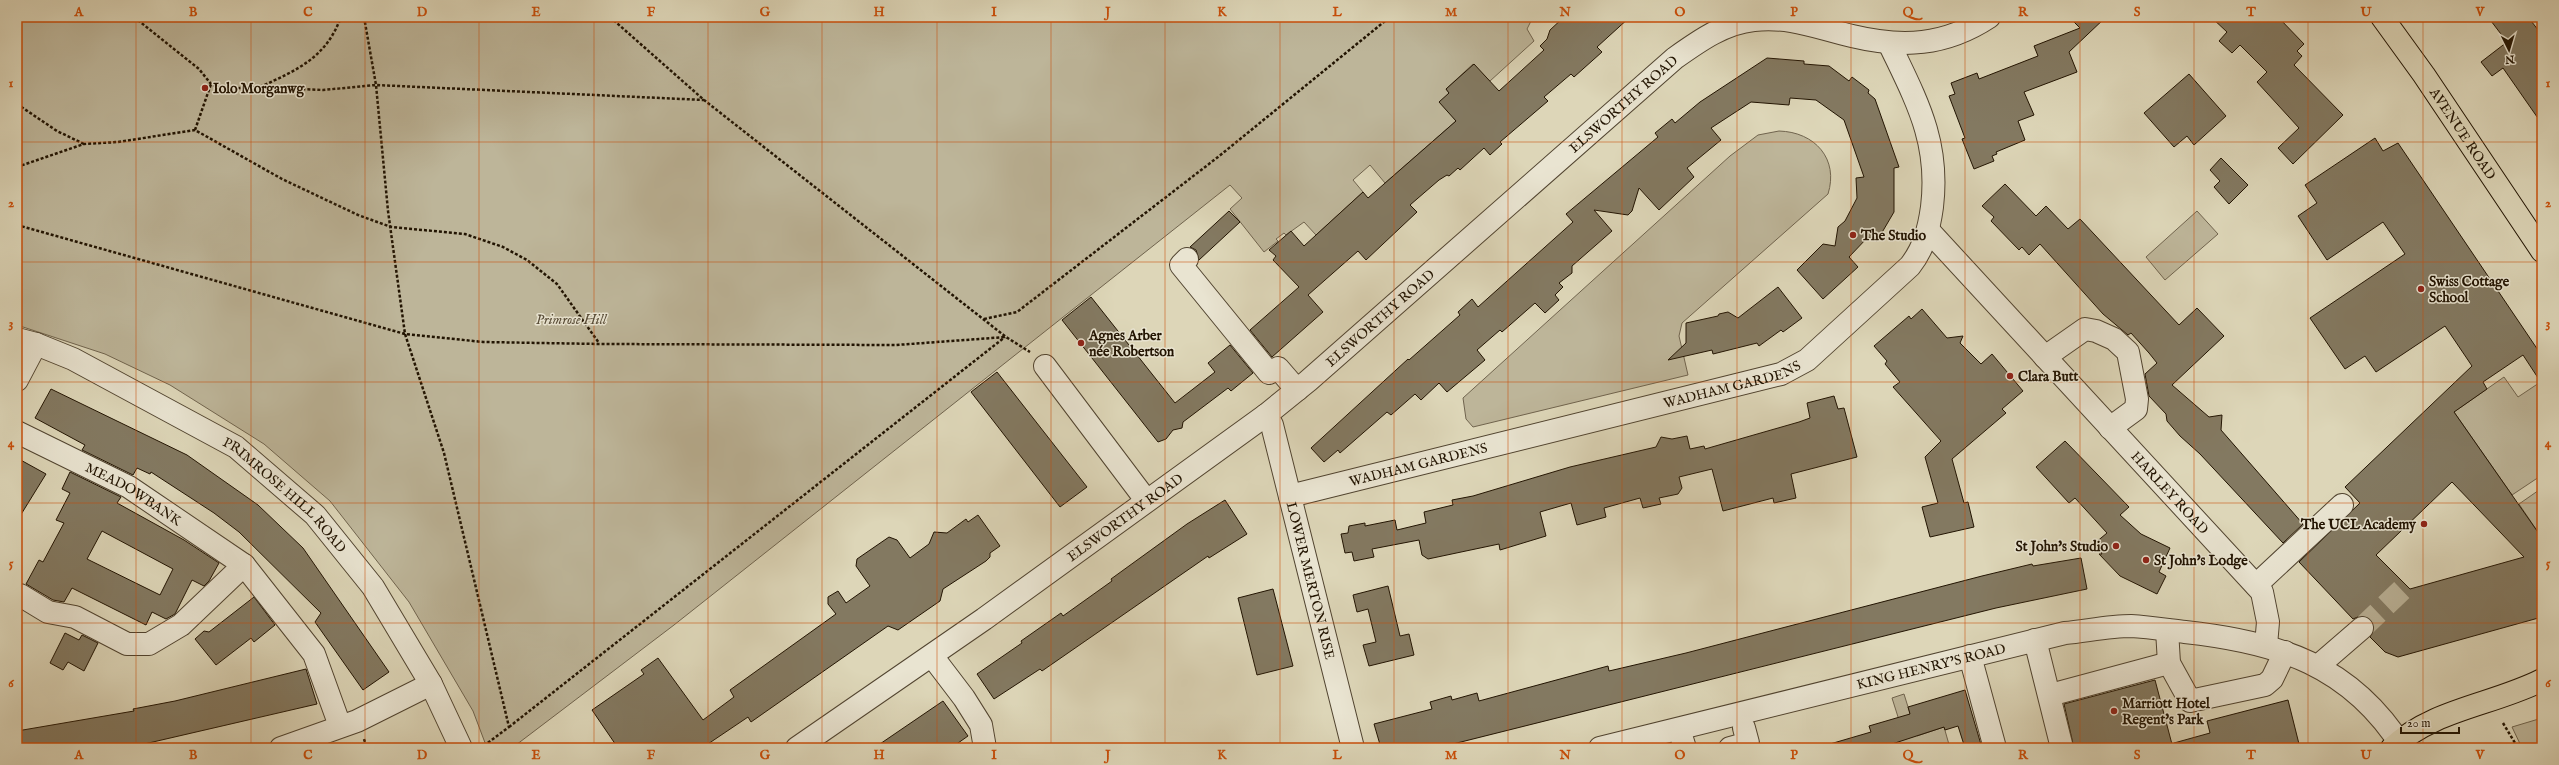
<svg xmlns="http://www.w3.org/2000/svg" width="2559" height="765" font-family="'IM FELL English',serif">
<style>
.green{fill:#bdb599;stroke:#70644e}
.building{fill:#837961;stroke:#221402;fill-rule:evenodd}
.lines{fill:none;stroke-linecap:round;stroke-linejoin:round}
.minor-tunnel{stroke:#b8af94;stroke-width:22;stroke-dasharray:22 11;stroke-linecap:butt}
.minor-casing{stroke:#514430;stroke-width:24}
.major-casing{stroke:#221402;stroke-width:24}
.path{stroke:#221402;stroke-width:2.5;stroke-dasharray:3 2;stroke-linecap:butt}
.minor{stroke:#e9e4d1;stroke-width:22}
.major{stroke:#ddd6b8;stroke-width:22}
.grid{fill:none;stroke:#ca4f0a;stroke-width:1;stroke-opacity:0.55}
.poi-dot{fill:#8f2418;stroke:#e9e4d1;stroke-width:1.5}
.labels{text-anchor:middle;stroke-width:3;stroke-linejoin:round;paint-order:stroke}
.poi-label{font-size:14px;font-weight:bold;fill:#221402;stroke:#e9e4d1;text-anchor:start}
.street-label{font-size:14px;fill:#221402;stroke:#e9e4d1}
.park-label{font-size:14px;font-style:italic;fill:#584c37;stroke:#e9e4d1}
.neatline{fill:none;stroke:#ca4f0a;stroke-width:1.5}
.grid-label{font-size:13px;text-anchor:middle;font-weight:bold;fill:#ca4f0a}
</style>
<rect width="100%" height="100%" fill="#ddd6b8"/>
<filter id="stains"><feTurbulence type="fractalNoise" baseFrequency=".005" numOctaves="4"/><feColorMatrix values="0 0 0 0 .2 0 0 0 0 .09 0 0 0 0 .02 0 0 0 .5 -.17"/></filter>
<radialGradient id="worn" r=".72"><stop offset=".6" stop-color="#630" stop-opacity="0"/><stop offset="1" stop-color="#630" stop-opacity=".3"/></radialGradient>
<path class="green" d="M17 17H1533L1527 29 1534 41 1490 81 1473 64 1446 89 1449 93 1456 121 1385 183 1370 165 1353 180 1363 192 1316 235 1304 222 1286 235 1284 233 1276 239 1278 241 1264 252 1230 209 1242 198 1230 185 674 625 512 748H487L473 711 409 602 330 501 264 444 170 385 105 354 17 325Z
M1779 131C1815 132 1839 159 1828 194L1682 323 1679 336 1688 375 1473 427 1466 419 1463 398 1730 156 1758 135Z
M2197 211 2218 234 2165 280 2146 257Z
M2504 377 2518 397 2542 381V475L2512 495 2454 412Z
M2542 488V538L2519 504Z
M1904 694 1917 736 1944 727 1950 748H1893L1891 743 1905 739 1892 698Z
M2542 718V748H2522L2512 727Z"/>
<path class="building" d="M1564 17H1630L1597 47 1602 52 1574 77 1571 74 1544 97 1548 101 1500 142 1502 144 1490 155 1484 148 1460 170 1458 168 1449 176 1447 175 1439 180 1410 205 1417 212 1366 260 1358 251 1308 295 1323 312 1272 357 1250 330 1299 287 1273 260 1276 256 1269 250 1291 231 1304 246 1363 192 1368 198 1456 121 1439 102 1449 93 1446 89 1474 64 1499 91 1544 50 1540 46 1547 39 1550 30Z
M2069 17H2106L2069 52 2077 72 2024 92 2034 115 2018 121 2025 140 1996 152 1997 154 1992 156 1994 161 1974 169 1962 139 1965 138 1949 96 1955 94 1951 83 1977 73 1979 79 2038 56 2034 46 2080 28Z
M2211 17H2278L2304 44 2297 51 2302 56 2294 65 2343 115 2293 164 2278 148 2299 128 2257 82 2267 72 2240 45 2232 53 2219 41 2227 32Z
M2488 17H2528L2542 35V124L2503 68 2492 76 2481 62 2507 42Z
M1767 58 1804 61V64L1829 66 1849 81 1852 77 1869 90 1868 93 1875 99 1899 167 1894 168V212L1877 241 1868 237 1849 257 1858 267 1823 299 1797 270 1823 244 1835 246 1838 227 1845 221 1857 198 1856 178 1864 177 1844 120 1816 100 1790 98 1789 105 1751 102 1711 128 1721 140 1687 168 1694 177 1659 210 1639 188 1632 211 1628 215 1594 210 1612 231 1572 266V273L1559 283 1563 287 1555 295 1559 300 1545 313 1535 303 1502 332 1500 330 1477 350 1485 360 1447 392 1439 383 1421 400 1415 394 1391 415 1387 412 1340 453 1338 450 1324 462 1311 448 1408 359 1409 360 1460 315 1458 312 1472 299 1478 307 1573 222 1566 214 1658 137 1655 133 1672 119 1675 123 1700 102Z
M2189 74 2226 116 2194 145 2187 136 2174 147 2144 113Z
M2375 138 2383 151 2398 143 2542 356V384L2523 355 2483 382 2487 389 2454 412 2542 538V617L2398 657 2385 652 2370 637 2374 626 2371 620 2360 616 2353 619 2299 562 2360 503 2345 487 2472 366 2445 326 2376 372 2365 356 2345 369 2310 318 2405 254 2383 222 2327 260 2298 216 2317 203 2305 185ZM2452 482 2524 557 2410 589 2376 555Z
M2221 158 2248 185 2229 204 2214 187 2220 181 2210 170Z
M2005 184 2036 216 2046 206 2068 229 2080 219 2179 325 2197 308 2224 336 2172 385 2209 417 2222 415 2221 430 2303 524 2283 543 2200 454 2180 436 2167 421 2166 414 2149 396 2145 374 2157 363 2149 353 2131 333 2128 335 2103 314 2040 244 2029 255 2022 247 2019 250 1991 221 1994 217 1982 206Z
M1229 211 1240 222 1199 260 1196 250 1190 247Z
M1778 287 1802 318 1783 332 1781 330 1759 346 1757 343 1713 354 1712 350 1668 360 1686 343V323L1718 316 1719 314 1728 312 1738 318Z
M1091 297 1175 403 1215 372 1208 363 1230 345 1253 373 1231 391 1228 388 1183 422 1182 428 1173 430 1166 439 1158 442 1062 320Z
M1922 309 1947 338 1963 336 1960 343 1981 364 1992 354 2023 391 2002 409 2006 413 1952 459 1964 503 1968 502 1974 527 1930 537 1922 507 1938 503 1925 457 1941 441 1893 387 1900 382 1885 364 1887 361 1874 346 1909 316 1911 319Z
M997 372 1087 487 1060 507 971 392Z
M51 389 187 455 258 505 303 548 389 672 363 690 315 622 321 613 239 532 214 513 151 472 150 474 137 468 133 475 82 450 85 445 35 418Z
M1834 396 1838 409 1844 408 1857 457 1791 474 1796 498 1774 503 1773 498 1723 511 1712 469 1679 477 1682 488 1678 494 1659 498 1661 504 1643 508 1640 498 1604 508 1606 517 1577 525 1571 503 1540 512 1546 536 1500 550 1499 544 1428 559 1422 555 1419 540 1372 549 1374 557 1354 561 1352 552 1345 553 1341 534 1348 533 1349 526 1365 523V526L1395 520 1397 530 1426 523 1424 512 1453 505 1452 500 1473 496 1570 467 1656 447 1661 437 1672 439 1687 436 1690 449 1704 446 1705 449 1799 422 1810 418 1807 403Z
M2065 441 2129 507 2120 515 2141 534 2170 548 2159 572 2166 576 2157 594 2120 576 2099 554H2102L2095 543 2107 533 2075 498 2069 503 2036 467Z
M17 458 46 474 17 521Z
M70 472 121 497 117 503 184 540 219 563 209 581 204 586 192 580 175 614 166 619 152 612 146 625 72 588 64 602 53 600 26 584 39 560 43 562 64 523 56 520 70 493 62 489ZM102 531 173 569 160 595 87 559Z
M1225 500 1247 534 1209 558 1208 556 1042 671 1040 669 994 699 977 674 1022 643 1021 641 1061 613 1063 616 1112 581 1111 579 1187 524Z
M978 515 1000 546 990 553V557L986 561 943 589 940 601 898 630 888 626 751 722 748 717 702 748H618L592 710 644 674 641 670 658 658 703 720 734 697 730 690 836 614 828 604V597L838 591 846 603 870 586 856 566 857 559 889 537 897 540 910 558 929 544 934 532 947 533 966 519 968 522Z
M2081 558 2087 589 1996 608 1437 748H1381L1374 724 1432 709 1430 702 1451 696 1452 700 1477 693 1479 701 1608 666 1609 671 1686 653 1982 576 2032 564 2033 566Z
M1388 586 1400 636 1409 634 1414 655 1369 666 1363 645 1376 642 1368 609 1357 612 1353 595Z
M1273 589 1293 666 1257 675 1238 598Z
M254 597 275 625 254 642 251 638 216 665 195 639 204 631 209 632Z
M65 633 79 640 82 635 98 643 84 671 68 662 63 670 50 663Z
M306 669 317 704 127 748H17V731L134 711 133 709 175 701Z
M2155 680 2173 748H2074L2064 704Z
M1965 690 1982 748H1965L1958 726 1945 730 1944 727 1892 744 1893 748H1830V744L1871 732 1869 726 1910 714 1908 707Z
M2288 700 2300 748H2175L2174 743 2210 733 2207 721Z
M943 701 968 736 951 748H874Z"/>
<g class="lines">
<path class="minor-tunnel" d="M2362 628 2407 585"/>
<g class="minor-casing">
<g id="minor">
<path id="s1" d="M1928 230 2262 592 2268 622 2266 645"/>
<path d="M1187 259 1181 265 1269 373 1278 368 1297 390"/>
<path id="s2" d="M17 339 36 344 73 359 236 447 315 515 373 587 431 684 461 748"/>
<path d="M2045 357 2085 329 2096 331 2114 339 2128 352 2137 399 2136 409 2110 428"/>
<path d="M1045 366 1146 500"/>
<path d="M17 380 36 344"/>
<path id="s3" d="M1266 415 1272 425 1353 748"/>
<path id="s4" d="M17 432 129 487 244 565 314 654 340 726"/>
<path id="s5" d="M1290 496 1781 374 1807 360 1910 266C1924 248 1929 229 1932 207 1940 141 1916 100 1889 43"/>
<path d="M2256 585 2342 505"/>
<path d="M20 595 48 612 75 617 127 644H149L181 625 244 565"/>
<path d="M2167 630 2169 663 2190 701 2265 685 2272 679 2285 652"/>
<path d="M2035 640 2062 748"/>
<path d="M932 656 964 698 981 725 985 748"/>
<path d="M1970 656 1995 748"/>
<path d="M2318 666 2362 628"/>
<path d="M2050 695 2169 663"/>
<path d="M1679 729 1685 748"/>
<path d="M281 748 357 721 431 684"/>
<path id="s6" d="M797 748 984 619 1266 415 1308 381 1675 58C1699 41 1724 23 1754 20 1791 16 1817 28 1852 36 1902 48 1945 46 1989 17"/>
<path id="s7" d="M1600 748 2065 633C2086 631 2110 626 2131 626 2149 627 2168 630 2185 632 2278 642 2351 665 2403 748"/>
<path d="M1730 748 1748 743 1744 728"/>
</g>
</g>
<g class="major-casing">
<g id="major">
<path id="s8" d="M2382 17 2424 75 2542 251"/>
<path d="M2392 748C2433 709 2493 705 2542 680"/>
</g>
</g>
<path class="path" d="M134 17 199 69 211 84 222 89 259 87 323 90 376 85 704 100
M364 17 376 85 388 211 405 334 444 453 509 727 481 748
M610 17 704 100 1006 337 1030 352
M260 87C297 70 326 58 341 17
M17 104 57 131 84 144
M195 130 211 84
M17 167 84 144 118 142 195 130 282 179 358 215 391 227 465 234 503 247 527 260 557 284 599 343
M17 225 405 334 483 342 600 344 896 345 1006 337
M984 319 1017 312 1218 157 1390 17
M2503 723 2518 748
M509 727 1005 337
M360 748 366 745 364 739"/>
<use href="#minor" class="minor"/>
<use href="#major" class="major"/>
</g>
<path class="grid" d="M136 17V748M251 17V748M365 17V748M479 17V748M594 17V748M708 17V748M822 17V748M937 17V748M1051 17V748M1165 17V748M1280 17V748M1394 17V748M1508 17V748M1622 17V748M1737 17V748M1851 17V748M1965 17V748M2080 17V748M2194 17V748M2308 17V748M2423 17V748M17 142H2542M17 262H2542M17 382H2542M17 503H2542M17 623H2542"/>
<g class="poi-dot">
<circle cx="205" cy="88" r="4"/>
<circle cx="1853" cy="235" r="4"/>
<circle cx="2421" cy="289" r="4"/>
<circle cx="1081" cy="343" r="4"/>
<circle cx="2010" cy="376" r="4"/>
<circle cx="2424" cy="524" r="4"/>
<circle cx="2116" cy="546" r="4"/>
<circle cx="2146" cy="560" r="4"/>
<circle cx="2114" cy="711" r="4"/>
</g>
<g class="labels">
<g class="poi-label">
<text x="213" y="93">Iolo Morganwg</text>
<text x="1861" y="240">The Studio</text>
<text x="2429" y="286">Swiss Cottage<tspan x="2429" dy="16">School</tspan></text>
<text x="1089" y="340">Agnes Arber<tspan x="1089" dy="16">née Robertson</tspan></text>
<text x="2018" y="381">Clara Butt</text>
<text x="2416" y="529" text-anchor="end">The UCL Academy</text>
<text x="2108" y="551" text-anchor="end">St John's Studio</text>
<text x="2154" y="565">St John's Lodge</text>
<text x="2122" y="708">Marriott Hotel<tspan x="2122" dy="16">Regent's Park</tspan></text>
</g>
<g class="street-label">
<text dy="5" stroke="none"><textPath href="#s6" startOffset="1049">ELSWORTHY ROAD</textPath></text>
<text dy="5" stroke="none"><textPath href="#s8" startOffset="142">AVENUE ROAD</textPath></text>
<text dy="5" stroke="none"><textPath href="#s6" startOffset="725">ELSWORTHY ROAD</textPath></text>
<text dy="5" stroke="none"><textPath href="#s5" startOffset="456">WADHAM GARDENS</textPath></text>
<text dy="5" stroke="none"><textPath href="#s5" startOffset="132">WADHAM GARDENS</textPath></text>
<text dy="5" stroke="none"><textPath href="#s1" startOffset="357">HARLEY ROAD</textPath></text>
<text dy="5" stroke="none"><textPath href="#s4" startOffset="132">MEADOWBANK</textPath></text>
<text dy="5" stroke="none"><textPath href="#s2" startOffset="313">PRIMROSE HILL ROAD</textPath></text>
<text dy="5" stroke="none"><textPath href="#s6" startOffset="401">ELSWORTHY ROAD</textPath></text>
<text dy="5" stroke="none"><textPath href="#s3" startOffset="172">LOWER MERTON RISE</textPath></text>
<text dy="5" stroke="none"><textPath href="#s7" startOffset="341">KING HENRY'S ROAD</textPath></text>
</g>
<g class="park-label">
<text x="571" y="324">Primrose Hill</text>
</g>
</g>
<rect width="2559" height="765" fill="none" stroke="#ddd6b8" stroke-width="44"/>
<g transform="translate(2509 50) rotate(175)" stroke="#e9e4d1" stroke-width="3" paint-order="stroke">
<path d="M0-3L7 15L0 10L-7 15Z" fill="#221402"/>
<text y="-6" font-size="11" font-weight="bold" text-anchor="middle" fill="#221402">N</text>
</g>
<path d="M2401 727v6h58v-6" fill="none" stroke="#221402" stroke-width="2"/>
<text x="2407" y="727" font-size="12" fill="#221402" stroke="#e9e4d1" stroke-width="3" paint-order="stroke">20 m</text>
<rect x="22" y="22" width="2515" height="721" class="neatline"/>
<g class="grid-label">
<text x="79" y="16">A</text>
<text x="193" y="16">B</text>
<text x="308" y="16">C</text>
<text x="422" y="16">D</text>
<text x="536" y="16">E</text>
<text x="651" y="16">F</text>
<text x="765" y="16">G</text>
<text x="879" y="16">H</text>
<text x="994" y="16">I</text>
<text x="1108" y="16">J</text>
<text x="1222" y="16">K</text>
<text x="1337" y="16">L</text>
<text x="1451" y="16">M</text>
<text x="1565" y="16">N</text>
<text x="1680" y="16">O</text>
<text x="1794" y="16">P</text>
<text x="1908" y="16">Q</text>
<text x="2023" y="16">R</text>
<text x="2137" y="16">S</text>
<text x="2251" y="16">T</text>
<text x="2366" y="16">U</text>
<text x="2480" y="16">V</text>
<text x="11" y="87">1</text>
<text x="2548" y="87">1</text>
<text x="11" y="207">2</text>
<text x="2548" y="207">2</text>
<text x="11" y="327">3</text>
<text x="2548" y="327">3</text>
<text x="11" y="447">4</text>
<text x="2548" y="447">4</text>
<text x="11" y="567">5</text>
<text x="2548" y="567">5</text>
<text x="11" y="687">6</text>
<text x="2548" y="687">6</text>
<text x="79" y="759">A</text>
<text x="193" y="759">B</text>
<text x="308" y="759">C</text>
<text x="422" y="759">D</text>
<text x="536" y="759">E</text>
<text x="651" y="759">F</text>
<text x="765" y="759">G</text>
<text x="879" y="759">H</text>
<text x="994" y="759">I</text>
<text x="1108" y="759">J</text>
<text x="1222" y="759">K</text>
<text x="1337" y="759">L</text>
<text x="1451" y="759">M</text>
<text x="1565" y="759">N</text>
<text x="1680" y="759">O</text>
<text x="1794" y="759">P</text>
<text x="1908" y="759">Q</text>
<text x="2023" y="759">R</text>
<text x="2137" y="759">S</text>
<text x="2251" y="759">T</text>
<text x="2366" y="759">U</text>
<text x="2480" y="759">V</text>
</g>
<rect width="100%" height="100%" filter="url(#stains)"/>
<rect width="100%" height="100%" fill="url(#worn)"/>
</svg>
